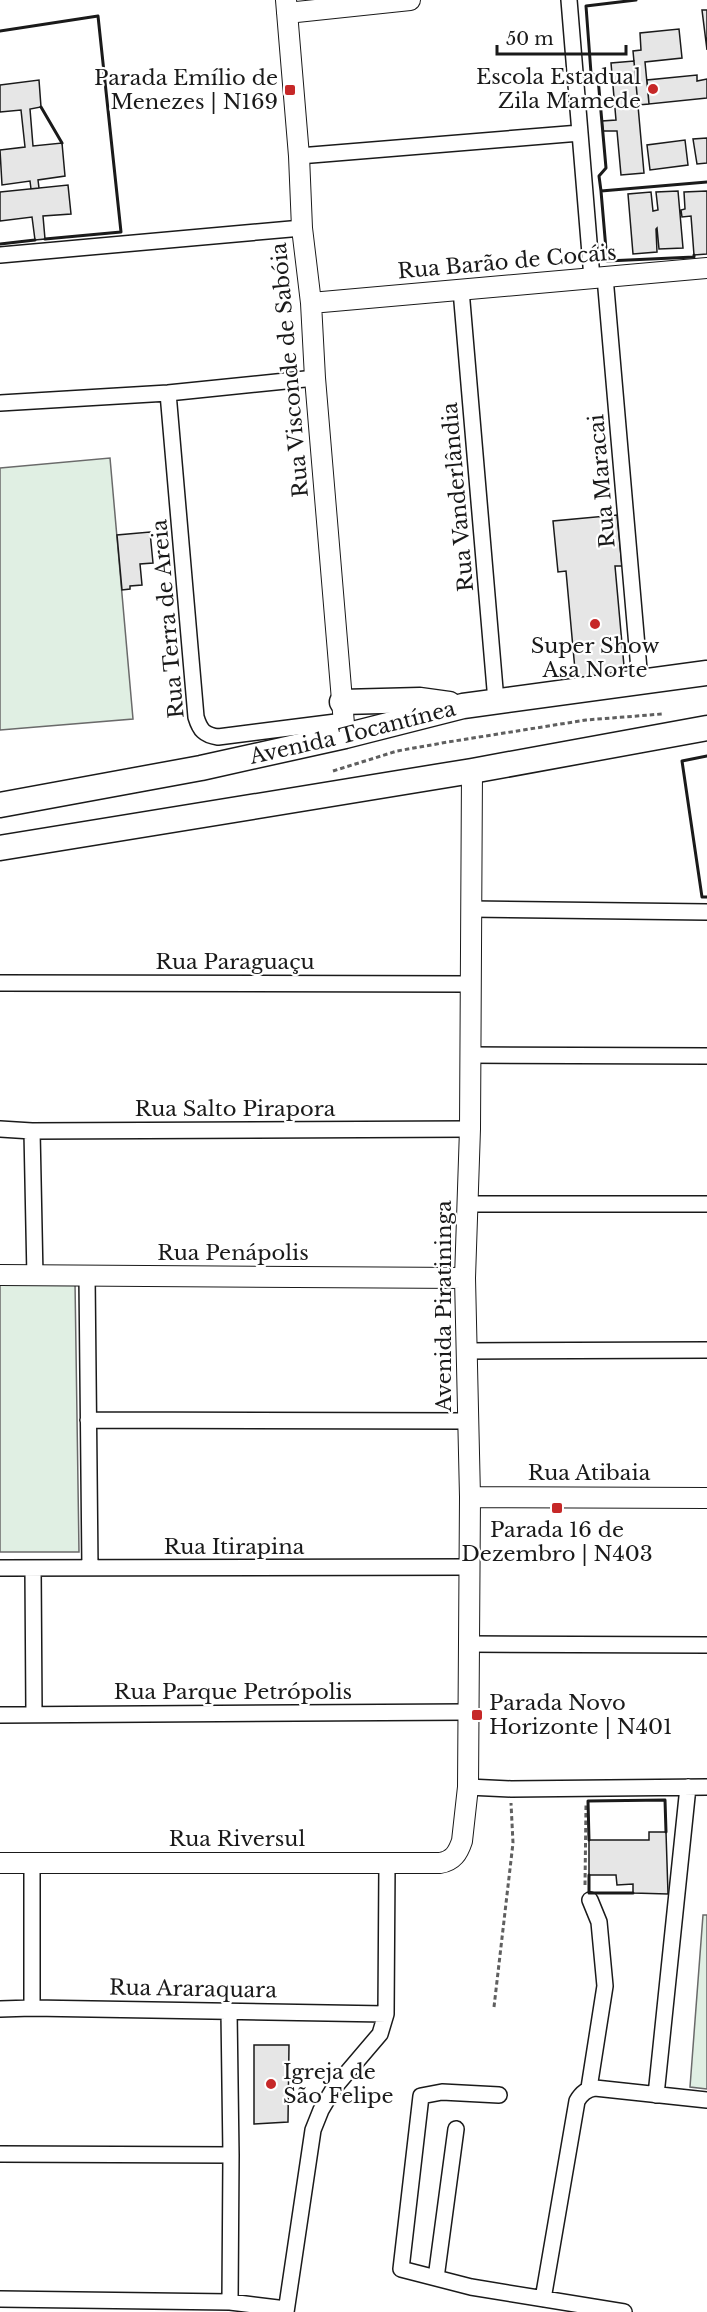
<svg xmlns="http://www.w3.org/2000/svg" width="707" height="2312" font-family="'Libre Baskerville',serif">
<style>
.green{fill:#e0efe3;stroke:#6a6a6a;stroke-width:1.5}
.building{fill:#e6e6e6;stroke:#1a1a1a;stroke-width:1.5}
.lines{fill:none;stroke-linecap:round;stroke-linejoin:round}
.minor-casing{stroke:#1a1a1a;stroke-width:18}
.tertiary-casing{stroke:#1a1a1a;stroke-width:22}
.primary-casing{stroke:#1a1a1a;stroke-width:27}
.path{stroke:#5f5f5f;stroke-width:3;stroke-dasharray:4.5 3;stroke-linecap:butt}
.minor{stroke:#fff;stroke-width:15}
.tertiary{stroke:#fff;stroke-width:20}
.primary{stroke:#fff;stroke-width:24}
.wall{stroke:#1a1a1a;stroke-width:3}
.poi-dot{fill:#c62828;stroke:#fff;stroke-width:2}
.labels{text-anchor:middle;stroke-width:4.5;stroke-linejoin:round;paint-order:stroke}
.poi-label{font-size:21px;fill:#1a1a1a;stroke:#fff;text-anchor:end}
.street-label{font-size:21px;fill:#1a1a1a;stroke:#fff}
</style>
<rect width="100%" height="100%" fill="#fff"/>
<path class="green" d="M110 458 133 719 0 730V468Z
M75 1282 79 1552H0V1283Z
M703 1915H707V2089L690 2087Z"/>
<path class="building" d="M702 10H707V50Z
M679 29 682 58 645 62 649 104 638 105 633 51 641 50 640 33Z
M634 61 644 173 621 175 617 131H603L602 121 616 120 611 63Z
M697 75V81L707 79V98L649 104 647 80Z
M39 80 41 107 30 109 33 146 62 143 65 176 38 180 39 188 31 189 30 181 2 185 0 150 25 147 21 110 0 112V85Z
M707 138V163L697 164 693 139Z
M685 140 688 165 650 170 647 145Z
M68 185 71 214 43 216 45 239 35 240 32 217 0 221V192Z
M678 191 683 248 659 249 657 228 656 229 657 252 633 254 628 194 651 192 653 211 658 210 656 192Z
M707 191V254L694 255 691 216 682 217 681 210 685 209 684 192Z
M617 515 622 566H615L625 677 576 681 566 571 558 572 553 521Z
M150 532 153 563 140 564 142 585 130 586V589L122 590 117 535Z
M649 1832H666L668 1894 633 1893V1884L617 1885 616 1875H589V1840H649Z
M254 2045H289L288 2122 254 2124Z"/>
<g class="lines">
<g class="minor-casing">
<path id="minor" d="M569 0 592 278
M299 156 580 133
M0 255 302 228
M605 277 640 681
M461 290 496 701
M168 393 196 717C200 730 204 735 218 737L344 721
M0 403 168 393 315 378
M471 909 707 912
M0 983 470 984
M469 1055 707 1056
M0 1129 32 1131 470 1129
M32 1131 35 1277
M467 1204H707
M87 1276 90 1568
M467 1351 707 1350
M88 1420 467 1421
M0 1568 469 1567
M33 1568 34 1714
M469 1644 707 1645
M0 1715 467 1712
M468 1787 511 1789 707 1787
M32 2008V1863
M0 2009 32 2008 386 2014
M229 2011 231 2155 230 2302
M589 2088 605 1986 599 1922 590 1900
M499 2095 442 2092 421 2096 401 2269 471 2287 624 2312
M656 2095 688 1787
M0 2154 231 2155
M436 2278 456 2129
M0 2299 230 2302 286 2309
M543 2299 577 2101C581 2094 586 2089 595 2088L707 2100
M286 2312 313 2130 321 2110 334 2088 380 2034 386 2014 387 1864"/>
</g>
<g class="tertiary-casing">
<path id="tertiary" d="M286 0 299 156 302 228 311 303 315 378 345 736
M287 13 410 0
M311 303 707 268
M0 1275 465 1278
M470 1497 707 1498
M0 1863H440C453 1861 458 1853 462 1841L468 1787 470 1497 465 1278 470 1129 472 771"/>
</g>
<g class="primary-casing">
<g id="primary">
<path d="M342 702 420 700 449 704"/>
<path id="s1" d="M0 805 201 768 345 736 463 706 707 673"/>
<path d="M0 848 472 771 707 728"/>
</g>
</g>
<path class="path" d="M333 771 397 751 448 742 586 720 662 714
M585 1885 586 1805
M494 2007 513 1843 511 1803"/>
<use href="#minor" class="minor"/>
<use href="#tertiary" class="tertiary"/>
<use href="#primary" class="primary"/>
<path class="wall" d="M636 0 586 6 591 73 598 78 606 168 599 176 601 191 707 182
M0 31 98 16 121 232 45 239
M41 107 62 143
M601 191 607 261 694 257V255
M0 244 35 240
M707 756 682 761 702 897H707
M589 1840 588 1801 665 1800 666 1832
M589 1875V1893H633"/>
</g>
<g class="poi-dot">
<circle cx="653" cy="89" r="6"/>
<rect x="284" y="84" width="12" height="12" rx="3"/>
<circle cx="595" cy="624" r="6"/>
<rect x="551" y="1502" width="12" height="12" rx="3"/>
<rect x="471" y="1709" width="12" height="12" rx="3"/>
<circle cx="271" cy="2084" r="6"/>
</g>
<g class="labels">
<g class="poi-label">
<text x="641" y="84">Escola Estadual<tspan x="641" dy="24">Zila Mamede</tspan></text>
<text x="278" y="85">Parada Emílio de<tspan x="278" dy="24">Menezes | N169</tspan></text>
<text x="595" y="653" text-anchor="middle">Super Show<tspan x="595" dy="24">Asa Norte</tspan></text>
<text x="557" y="1537" text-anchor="middle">Parada 16 de<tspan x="557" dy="24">Dezembro | N403</tspan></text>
<text x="489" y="1710" text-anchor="start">Parada Novo<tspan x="489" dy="24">Horizonte | N401</tspan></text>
<text x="283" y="2079" text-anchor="start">Igreja de<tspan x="283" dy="24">São Felipe</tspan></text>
</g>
<g class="street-label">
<text transform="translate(507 262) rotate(-5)" y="7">Rua Barão de Cocáis</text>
<text transform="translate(290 370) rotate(-95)" y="7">Rua Visconde de Sabóia</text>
<text transform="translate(602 481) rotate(-95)" y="7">Rua Maracai</text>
<text transform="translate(458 497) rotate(-95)" y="7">Rua Vanderlândia</text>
<text transform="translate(168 619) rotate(-95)" y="7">Rua Terra de Areia</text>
<text dy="7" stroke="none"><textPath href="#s1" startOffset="360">Avenida Tocantínea</textPath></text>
<text x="235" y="969">Rua Paraguaçu</text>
<text x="235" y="1116">Rua Salto Pirapora</text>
<text x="233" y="1260">Rua Penápolis</text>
<text transform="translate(444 1306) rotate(-90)" y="7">Avenida Piratininga</text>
<text x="589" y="1480">Rua Atibaia</text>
<text x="234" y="1554">Rua Itirapina</text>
<text x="233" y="1699">Rua Parque Petrópolis</text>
<text x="237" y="1846">Rua Riversul</text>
<text transform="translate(193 1989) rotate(1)" y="7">Rua Araraquara</text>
</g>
</g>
<path d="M497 45v9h129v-9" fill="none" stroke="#1a1a1a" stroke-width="3"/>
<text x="506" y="45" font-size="18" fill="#1a1a1a" stroke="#ffffff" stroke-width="4.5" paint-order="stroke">50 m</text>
</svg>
